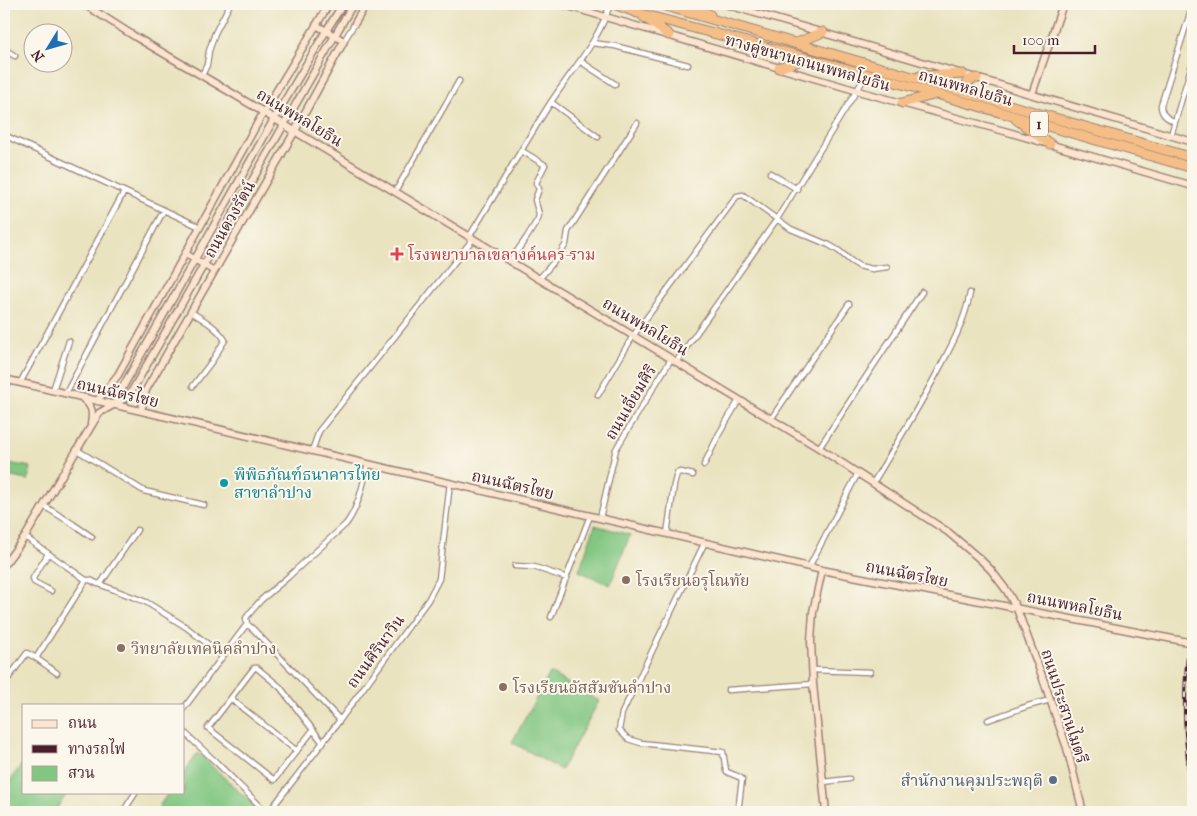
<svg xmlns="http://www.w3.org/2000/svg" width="1197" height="816" font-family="'IM FELL French Canon','Noto Serif Thai',serif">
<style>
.green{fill:#81c681;stroke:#667256}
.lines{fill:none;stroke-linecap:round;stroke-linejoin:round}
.street-casing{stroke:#9a8176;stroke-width:7}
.secondary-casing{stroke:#9a8176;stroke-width:9}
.highway-casing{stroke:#9a8176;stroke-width:11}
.street{stroke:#fff;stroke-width:4.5}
.secondary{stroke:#fbe5cf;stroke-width:6}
.highway{stroke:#f6be87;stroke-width:9}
.rail-casing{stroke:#4a1f2b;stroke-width:4}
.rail{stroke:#fbf7ec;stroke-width:2;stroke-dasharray:5.5;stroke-linecap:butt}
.health-dot{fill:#e0444e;stroke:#fbf7ec;stroke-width:2}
.culture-dot{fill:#0f9aa8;stroke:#fbf7ec;stroke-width:2}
.education-dot{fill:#8d6e63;stroke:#fbf7ec;stroke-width:2}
.service-dot{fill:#5c6f8a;stroke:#fbf7ec;stroke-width:2}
.labels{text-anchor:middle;stroke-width:4;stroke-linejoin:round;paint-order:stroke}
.shield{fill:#fbf7ec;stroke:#7f6065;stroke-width:1}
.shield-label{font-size:15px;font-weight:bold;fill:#4a1f2b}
.street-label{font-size:16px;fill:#4a1f2b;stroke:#fbf7ec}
.health-label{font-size:16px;fill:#be3a42;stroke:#fbf7ec;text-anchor:start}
.culture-label{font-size:16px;fill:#0d838f;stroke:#fbf7ec;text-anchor:start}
.education-label{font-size:16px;fill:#785e54;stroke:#fbf7ec;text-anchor:start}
.service-label{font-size:16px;fill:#4e5e75;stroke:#fbf7ec;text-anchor:end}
</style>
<rect width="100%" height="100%" fill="#fbf7ec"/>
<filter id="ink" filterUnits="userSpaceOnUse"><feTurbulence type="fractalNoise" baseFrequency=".02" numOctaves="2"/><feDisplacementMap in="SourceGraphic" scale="10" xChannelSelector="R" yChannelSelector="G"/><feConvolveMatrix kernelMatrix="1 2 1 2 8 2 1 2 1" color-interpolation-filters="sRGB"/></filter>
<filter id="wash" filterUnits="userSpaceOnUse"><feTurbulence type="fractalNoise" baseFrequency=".0096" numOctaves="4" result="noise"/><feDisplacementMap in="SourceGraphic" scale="20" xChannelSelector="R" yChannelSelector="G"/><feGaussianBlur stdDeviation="1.12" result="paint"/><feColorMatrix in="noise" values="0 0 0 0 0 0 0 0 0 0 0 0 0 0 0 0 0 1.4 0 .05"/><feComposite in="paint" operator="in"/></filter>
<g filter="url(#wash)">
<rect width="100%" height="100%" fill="#eae3c0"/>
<path class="green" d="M8 463 31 467 28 480 6 476Z
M595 525 630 535 610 585 579 571Z
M550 673 599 701 561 770 512 742Z
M198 753 260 811 259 812H163L159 806 169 792H184V772Z
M21 765 24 766V792H61L66 795 54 812H4V789Z"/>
</g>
<g filter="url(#ink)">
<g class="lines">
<g class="street-casing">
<path id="street" d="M4 8 6 4
M344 41 355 23
M592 43 615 46 688 65
M4 49 15 56
M580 61 615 84
M202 75 207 65 209 51 215 33 230 4
M551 102 598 137
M1175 122C1167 118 1161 115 1161 105L1193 4
M4 135 200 227
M1171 135 1193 61
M770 173 797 189
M395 192 459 81
M469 237C497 192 523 146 551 102 572 70 599 41 610 4
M510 261 527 237 538 219 539 214 535 200 539 189 536 183 545 165 522 151
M539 279 558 257 566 244 568 231 637 123
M191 312C204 320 217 327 225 340L212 361 193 386
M676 362 777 219 867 74
M20 383 124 192
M53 390 69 341
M66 393 164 210
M598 395 633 336 737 196 743 195 791 229 829 245 839 251 851 261 859 266 872 269 887 267
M771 419 849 304
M819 448 922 292
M77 450 144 491 204 505
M312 451 319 431 473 239
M704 465 719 434 739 400
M873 483C895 446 918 409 938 371 951 347 965 321 970 293
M44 506 73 524 92 537
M600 518 616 449 671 359
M667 534 674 485 677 473 681 472 693 475
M705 542 622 713 619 730 628 739 641 743 723 752 726 771C731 775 738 775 742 779L738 812
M48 554 33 578 34 582 51 591
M515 566 534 567 567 578
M809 567 858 473
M86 580H90L98 584 101 583 137 530
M99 584 146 602 186 627 223 656
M551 617 590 516
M247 624 246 618 249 614 261 600 288 577 346 524C359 507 363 484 368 464
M36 658 57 673
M812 670 870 672
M4 684 27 653 36 658 86 580 25 537
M728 690 813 684
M231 699 297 751
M184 708 247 624 254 630 340 720
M988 720 1028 706 1050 700
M313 730 274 780 208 728 254 668H257L280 687 323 743
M184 732 217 763 266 812
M823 782 849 779
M123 812 136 792
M269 812 340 720 428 600 439 579 450 483"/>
</g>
<g class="secondary-casing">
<path id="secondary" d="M84 4 134 36 230 92 819 448 948 532 981 560 991 570 1007 591 1017 609 1042 676 1067 748 1083 812
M561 4 858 91 1008 132 1193 186
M725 4 1193 142
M355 23 366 4
M1032 94 1063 4
M186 254 214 271
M4 379 822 570 1193 643
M82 398C93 407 93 412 91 424
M97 401 118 375 262 115 329 4
M114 405 120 392 274 119 326 31 343 4
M141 411 146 390 295 131 344 41 316 25
M4 565 25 537 99 413 129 396 353 4
M822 570 813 612 811 641 813 684 826 812"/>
</g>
<g class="highway-casing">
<path id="highway" d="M614 4 638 13 885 79 1193 168
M659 4 1193 158
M691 4 710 15
M643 16 669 35
M797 43 823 32
M779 68 807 58
M920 76 963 74
M974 94 967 85C968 79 972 78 977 78
M902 103 937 94
M1016 119 1050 144"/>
</g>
<use href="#street" class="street"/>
<use href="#secondary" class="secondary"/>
<use href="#highway" class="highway"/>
<g class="rail-casing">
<path id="rail" d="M1193 627C1179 690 1186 745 1193 808"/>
</g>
<use href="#rail" class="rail"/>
</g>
</g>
<path class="health-dot" d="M394.5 246.5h5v5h5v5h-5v5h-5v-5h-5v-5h5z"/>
<circle class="culture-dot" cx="224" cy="483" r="5"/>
<g class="education-dot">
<circle cx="626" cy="580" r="5"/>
<circle cx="121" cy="648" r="5"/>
<circle cx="503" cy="687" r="5"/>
</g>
<circle class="service-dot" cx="1053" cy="780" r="5"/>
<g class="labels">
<rect class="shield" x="1030" y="111.5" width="18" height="25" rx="4"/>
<g class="shield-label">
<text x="1039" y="129">1</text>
</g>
<g class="street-label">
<text transform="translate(808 62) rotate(16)" y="6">ทางคู่ขนานถนนพหลโยธิน</text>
<text transform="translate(966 87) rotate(16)" y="6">ถนนพหลโยธิน</text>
<text transform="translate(300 117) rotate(31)" y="6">ถนนพหลโยธิน</text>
<text transform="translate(229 219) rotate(-60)" y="6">ถนนดวงรัตน์</text>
<text transform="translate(646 326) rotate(31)" y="6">ถนนพหลโยธิน</text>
<text transform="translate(118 392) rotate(13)" y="6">ถนนฉัตรไชย</text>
<text transform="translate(630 402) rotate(-59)" y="6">ถนนเอี่ยมศิริ</text>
<text transform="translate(513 484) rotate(13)" y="6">ถนนฉัตรไชย</text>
<text transform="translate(907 573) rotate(11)" y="6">ถนนฉัตรไชย</text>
<text transform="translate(1075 605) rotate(11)" y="6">ถนนพหลโยธิน</text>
<text transform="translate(375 651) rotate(-54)" y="6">ถนนศิรินาวิน</text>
<text transform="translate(1065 706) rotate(72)" y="6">ถนนประสานไมตรี</text>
</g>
<g class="health-label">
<text x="408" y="260">โรงพยาบาลเขลางค์นคร-ราม</text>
</g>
<g class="culture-label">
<text x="234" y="480">พิพิธภัณฑ์ธนาคารไทย<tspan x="234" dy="18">สาขาลำปาง</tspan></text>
</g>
<g class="education-label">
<text x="636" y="586">โรงเรียนอรุโณทัย</text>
<text x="131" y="654">วิทยาลัยเทคนิคลำปาง</text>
<text x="513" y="693">โรงเรียนอัสสัมชันลำปาง</text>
</g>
<g class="service-label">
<text x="1043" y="786">สำนักงานคุมประพฤติ</text>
</g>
</g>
<rect width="1197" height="816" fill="none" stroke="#fbf7ec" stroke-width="20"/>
<rect x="22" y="704" width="162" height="90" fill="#fbf7ec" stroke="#b4a19f"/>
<rect x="32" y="720" width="25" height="8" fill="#fbe5cf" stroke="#b4a19f"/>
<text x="68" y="728" font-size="15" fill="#4a1f2b">ถนน</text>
<rect x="32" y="745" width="25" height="8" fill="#4a1f2b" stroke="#b4a19f"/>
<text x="68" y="754" font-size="15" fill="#4a1f2b">ทางรถไฟ</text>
<rect x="32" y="766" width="25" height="15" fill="#81c681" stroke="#b4a19f"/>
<text x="68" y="778" font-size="15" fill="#4a1f2b">สวน</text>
<g transform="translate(48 48) rotate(233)"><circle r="24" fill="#fbf7ec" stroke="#b4a19f"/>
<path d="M0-4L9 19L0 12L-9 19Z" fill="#1f6fb2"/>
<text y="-8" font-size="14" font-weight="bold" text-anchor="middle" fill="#4a1f2b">N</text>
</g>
<path d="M1014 45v8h81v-8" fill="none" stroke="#4a1f2b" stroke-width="2.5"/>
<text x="1022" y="45" font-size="15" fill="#4a1f2b" stroke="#fbf7ec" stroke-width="4" paint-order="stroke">100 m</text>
</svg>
